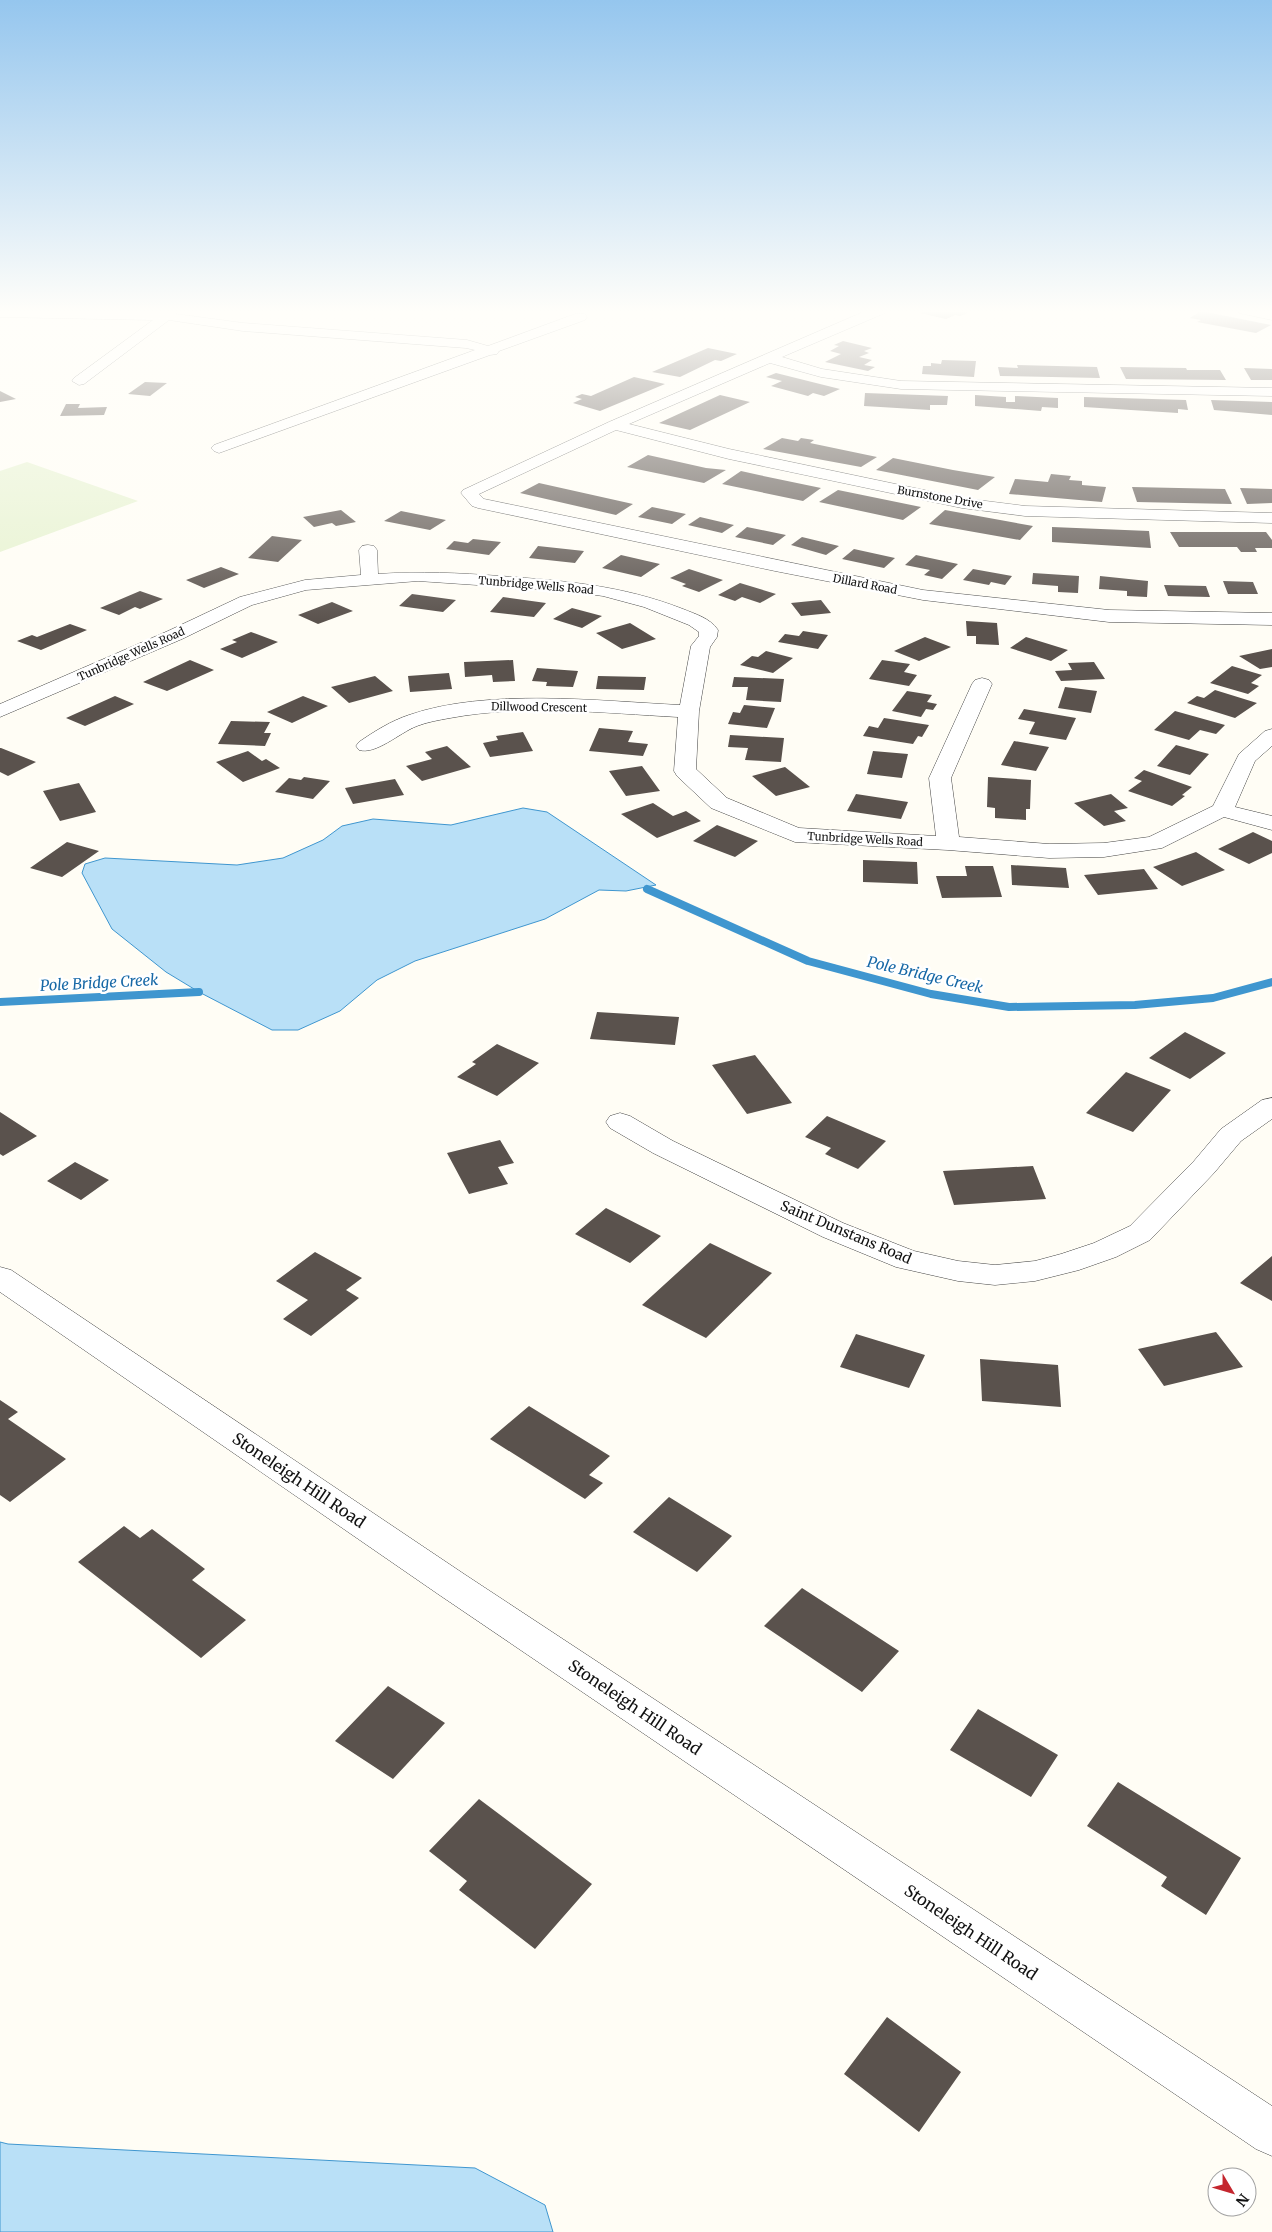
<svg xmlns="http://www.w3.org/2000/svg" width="1272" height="2232" font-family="Merriweather,serif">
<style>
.pitch{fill:#e6f2cf}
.water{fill:#b9e0f7;stroke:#3f96cf}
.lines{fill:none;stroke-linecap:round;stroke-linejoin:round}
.stream{stroke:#3f96cf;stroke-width:8}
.building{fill:#5a524d}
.minor-casing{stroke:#444;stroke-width:1}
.minor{fill:#fff;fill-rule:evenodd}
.labels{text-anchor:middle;stroke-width:5;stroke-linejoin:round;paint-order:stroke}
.far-street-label{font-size:11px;fill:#111;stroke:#fff}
.street-label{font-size:14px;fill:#111;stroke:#fff}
.water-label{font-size:15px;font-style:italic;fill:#1768a6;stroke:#fff}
.near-street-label{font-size:16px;fill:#111;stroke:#fff}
</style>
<rect width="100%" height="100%" fill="#fffdf5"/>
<path class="pitch" d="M27 462 138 501 0 552V471Z"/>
<path class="water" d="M523 808 547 812 656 885 626 891 599 890 545 919 415 961 377 980 340 1011 298 1030H272L199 992 166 972 112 929 82 873 85 864 105 858 237 865 283 858 323 840 342 826 373 819 451 825Z
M0 2142 8 2144 475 2168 545 2205 553 2232H0Z"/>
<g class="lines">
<path class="stream" d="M647 889 808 961 931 994 1009 1007 1135 1005 1213 998 1272 982
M0 1002 199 992"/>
</g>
<path class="building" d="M927 310H969L964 312 968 313 960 316 955 315 946 319 920 313Z
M1201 311 1271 325 1256 333 1197 322 1201 320 1190 318Z
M843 341 872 348 864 351 869 353 859 357 872 360 864 365 875 367 868 371 825 362 841 354 830 351 839 346 834 345Z
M708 348 737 354 721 361 715 360 680 377 652 372Z
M942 360 976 361 974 377 922 374 923 366H931V363L941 364Z
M1017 365 1097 367 1100 378 1000 376 998 367 1018 368Z
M1120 367 1186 368 1187 370H1220L1226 380 1126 379Z
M1244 368 1272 369V380H1251Z
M776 373 840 389 824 396 813 393 808 396 771 386 782 381 766 377Z
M634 377 665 384 600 411 573 403 582 399 575 397 582 394 591 396Z
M145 382 167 383 150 396 128 394Z
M0 391 16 399 0 402Z
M865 393 948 396 947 405H930V410L864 406Z
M720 395 750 402 690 430 659 423Z
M975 395 1006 397V402H1015V396L1058 398V408L1042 407 1041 411 975 406Z
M1084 397 1186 400 1188 410 1178 409V413L1084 407Z
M1211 400 1272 402V415L1214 410Z
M66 404H80L78 408 107 407 104 415 60 416Z
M782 438 798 441 801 438 814 440 810 443 877 457 861 467 763 449Z
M648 455 706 468 726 470 704 483 627 467Z
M893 458 953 470 995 477 978 490 876 470Z
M741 471 759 475 821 488 803 501 722 484Z
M1051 474 1071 476 1069 480 1082 481V485L1106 487 1102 502 1009 494 1015 479 1048 482Z
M539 483 633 504 616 515 520 493Z
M1132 487 1225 489 1232 504 1137 502Z
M1240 488 1272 489V503L1247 504Z
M838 490 921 507 903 520 819 502Z
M652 507 686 514 672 524 638 517Z
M341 510 356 522 336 526 332 523 314 527 303 517Z
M945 510 1033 526 1020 540 929 524Z
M401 511 446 520 430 530 384 521Z
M700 517 734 525 722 533 688 525Z
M747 527 786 535 773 545 735 537Z
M1052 527 1149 531 1151 548 1052 542Z
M1170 532H1266L1272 540V548H1255L1257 552H1241L1237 547H1179Z
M272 536 302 540 278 562 248 558Z
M802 537 839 546 826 555 791 545Z
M473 539 501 542 489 555 446 549 454 541 468 543Z
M538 546 584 551 575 563 529 558Z
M854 549 895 558 884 568 842 559Z
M621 555 660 564 641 577 602 568Z
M916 555 958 564 942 579 924 575 930 570 905 565Z
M221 567 239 574 204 588 186 580Z
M689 569 723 580 699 592 682 586 686 584 670 578Z
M973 569 1012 576 1005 585 991 582 989 585 963 580Z
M1033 573 1079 576 1078 593 1058 592V586L1032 584Z
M1100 576 1148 581 1147 597 1127 596V591L1099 589Z
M1223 581 1253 582 1258 594H1228Z
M740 583 776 594 760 603 742 597 735 601 718 595Z
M1164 585 1206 586 1210 597 1168 596Z
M140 591 163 599 140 609 135 607 119 615 100 608Z
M412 594 456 600 443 612 399 606Z
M503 597 546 603 534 617 490 612Z
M821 600 831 613 801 616 791 603Z
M332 602 353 611 318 624 298 615Z
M572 608 602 616 582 628 553 619Z
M966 621 997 623 999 645 976 644V636H967Z
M630 623 656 639 622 649 596 633Z
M70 624 87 630 41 650 17 641 32 635 37 637Z
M803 631 828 635 818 649 778 642 785 634 799 636Z
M251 632 278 642 242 658 220 649 237 642 232 640Z
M925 637 951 647 919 661 894 651Z
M1026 637 1068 650 1051 661 1010 648Z
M1272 649V667L1260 669 1239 656Z
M766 651 793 658 773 673 740 665 752 656 758 657Z
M190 660 214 670 167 691 143 682Z
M513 660 515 681 493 682 492 675 465 677 464 662Z
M882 660 910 664 904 672 917 675 909 686 869 679Z
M1094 662 1105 679 1061 681 1055 671 1072 670 1068 663Z
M1232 666 1262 675 1251 683 1259 686 1248 694 1210 683Z
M537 668 578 671 573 687 546 686 547 682 532 681Z
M449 673 452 689 410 692 408 676Z
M375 676 393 691 349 703 331 687Z
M598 676 646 677 644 690 596 689Z
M734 677 784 679 781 702 746 700 748 687H732Z
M1065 687 1097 691 1091 713 1058 708Z
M1215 690 1257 703 1235 718 1187 703 1197 696 1204 698Z
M907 691 932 695 927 702 937 704 933 710 926 709 921 717 892 711Z
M115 696 134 704 85 726 66 718Z
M303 696 328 706 292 723 267 712Z
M744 705 775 708 767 728 728 724 733 712 740 713Z
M1024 709 1076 718 1066 740 1029 734 1035 722 1018 719Z
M1175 711 1225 725 1216 734 1200 730 1189 740 1154 730Z
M884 718 929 725 922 737 918 736 913 744 863 736 869 726 878 728Z
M231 721 270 722 264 733H271L265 746 218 744Z
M599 728 633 731 628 742 648 744 643 756 589 751Z
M523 732 533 751 490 757 483 743 498 740 496 736Z
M730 735 784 738 781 762 745 760 748 748 728 747Z
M1014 741 1049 747 1036 771 1001 765Z
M1176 745 1209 754 1190 775 1157 766Z
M447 746 471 767 422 781 406 766 432 759 425 752Z
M0 748H1L36 762 8 776 0 772Z
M248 751 262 761 266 759 280 768 243 782 216 762Z
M873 751 908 754 902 778 867 774Z
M642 766 660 791 626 796 609 771Z
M785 767 810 787 776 796 752 776Z
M1144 770 1192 787 1182 795 1185 796 1172 806 1128 791 1142 781 1134 778Z
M304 777 330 781 313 799 275 792 289 778 301 780Z
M988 777 1031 780 1030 809H1026V820L995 818V808L987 807Z
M395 779 404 795 353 804 345 788Z
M79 783 96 812 60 821 43 791Z
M856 794 908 802 901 819 847 811Z
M1111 794 1128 808 1114 811 1126 821 1104 826 1074 803Z
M653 803 673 816 686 811 701 821 657 838 621 814Z
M717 825 758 841 735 857 693 841Z
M1253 832 1272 841V853L1249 864 1218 849Z
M67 842 99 851 62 877 30 868Z
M1196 852 1225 870 1182 886 1153 867Z
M863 860 917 862 918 884 863 882Z
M1011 865 1066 868 1069 888 1012 885Z
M965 866H993L1002 897 942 898 936 876H967Z
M1144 869 1158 889 1098 895 1084 875Z
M597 1012 679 1017 675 1045 590 1039Z
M1185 1032 1226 1053 1190 1079 1149 1058Z
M497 1044 539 1063 497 1096 457 1077 476 1064 472 1062Z
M755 1055 792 1103 747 1114 712 1065Z
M1126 1072 1171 1090 1133 1132 1086 1113Z
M0 1112 37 1136 3 1156 0 1154Z
M827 1116 886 1141 858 1169 825 1154 831 1148 805 1137Z
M500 1140 514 1163 498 1167 508 1184 469 1194 447 1153Z
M75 1162 109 1180 81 1200 47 1181Z
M1033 1166 1046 1199 954 1205 943 1171Z
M606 1208 661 1236 630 1263 575 1234Z
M710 1243 772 1273 706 1338 642 1305Z
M315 1252 362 1278 346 1290 359 1298 311 1336 283 1319 308 1300 276 1281Z
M1272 1256V1301L1240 1283Z
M1216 1332 1243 1367 1164 1386 1138 1349Z
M856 1334 925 1355 909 1388 840 1367Z
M980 1359 1058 1365 1061 1407 982 1401Z
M0 1400 18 1412 8 1419 66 1459 10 1502 0 1495Z
M529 1406 610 1456 589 1475 603 1483 585 1499 490 1439Z
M669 1497 732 1536 697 1572 633 1532Z
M124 1526 140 1538 152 1529 205 1569 192 1580 246 1620 201 1658 78 1562Z
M802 1588 899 1651 862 1692 764 1626Z
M388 1686 445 1723 393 1779 335 1741Z
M978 1709 1058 1755 1031 1797 950 1750Z
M1118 1782 1241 1858 1206 1915 1161 1886 1167 1877 1087 1826Z
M479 1799 592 1884 535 1949 459 1890 467 1881 429 1851Z
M887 2017 961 2072 919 2132 844 2074Z"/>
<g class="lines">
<g class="minor-casing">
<path id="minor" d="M0 310 163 312 175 310 176 314 243 323 467 340 488 346 575 314H585L587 317 585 320 499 351 497 354 490 355 219 453 214 451 211 448 214 445 475 350 466 348 243 331 169 320 84 384 79 385 72 381 74 378 153 320 0 317Z
M868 310H886L885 313 782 357 822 369 901 381 1272 388V396L901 389 821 377 770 363 629 424 729 449 962 498 1025 506 1272 513V523L1025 516 962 508 729 459 616 430 479 494 484 499 923 590 1109 610 1272 613V625L1109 622 923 600 775 571 478 508 472 506 461 493 463 490 609 422Z
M1238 310 1272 312V320L1239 313Z
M368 545 374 546 377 550 378 574C420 571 459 573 500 576 566 581 621 585 683 609 695 614 710 618 718 630L717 637 710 647 699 711 696 769 727 798 799 828 936 836 929 778 972 684 975 680 982 678 989 680 992 684 951 778 959 837 1049 844 1104 843 1149 837 1213 806 1239 754 1265 731 1272 729V746L1255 761 1235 807 1272 816V830L1224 817 1162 848 1104 857 1049 858 948 850 795 842 711 808 677 776 674 771 678 717C603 713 525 704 450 718 439 720 427 722 417 726 399 733 376 755 359 750L356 746 359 742C375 731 391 721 409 715 487 688 598 701 680 705L691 646 699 636V632L689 625 644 607 603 596 566 591 418 581 306 590 252 605 182 639 0 717V704L168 631 240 597 305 580 361 575 359 550 362 546Z
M1272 1098V1119L1241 1141 1214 1173 1150 1240 1116 1257 1079 1270 1035 1281 995 1285 958 1281 896 1267 823 1237 653 1153 610 1128 606 1122 610 1116 620 1113 630 1116 673 1141 843 1223 914 1251 958 1261 995 1265 1035 1261 1061 1254 1094 1243 1130 1226 1194 1161 1221 1129 1262 1100Z
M0 1267 11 1270 464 1574 1272 2106V2156L1256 2149 438 1594 0 1292Z"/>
</g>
<use href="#minor" class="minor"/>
</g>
<linearGradient id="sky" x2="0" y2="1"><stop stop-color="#95c6ee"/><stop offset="0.5" stop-color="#fffefa"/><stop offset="1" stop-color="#fffefa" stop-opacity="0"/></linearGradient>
<rect width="1272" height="623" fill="url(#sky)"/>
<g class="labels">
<g class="far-street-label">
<text transform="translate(940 497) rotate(10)" y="4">Burnstone Drive</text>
<text transform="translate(865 584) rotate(11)" y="4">Dillard Road</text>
<text transform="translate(536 585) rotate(5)" y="4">Tunbridge Wells Road</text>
<text transform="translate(131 654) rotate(-24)" y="4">Tunbridge Wells Road</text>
<text transform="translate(539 707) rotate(1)" y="4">Dillwood Crescent</text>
<text transform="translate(865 839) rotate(3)" y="4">Tunbridge Wells Road</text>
</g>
<g class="street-label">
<text transform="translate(846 1232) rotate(23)" y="5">Saint Dunstans Road</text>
</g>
<g class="water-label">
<text transform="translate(925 975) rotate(13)" y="5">Pole Bridge Creek</text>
<text transform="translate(99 983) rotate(-3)" y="5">Pole Bridge Creek</text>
</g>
<g class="near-street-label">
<text transform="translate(299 1480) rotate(34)" y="6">Stoneleigh Hill Road</text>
<text transform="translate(635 1707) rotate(34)" y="6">Stoneleigh Hill Road</text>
<text transform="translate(971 1932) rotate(34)" y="6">Stoneleigh Hill Road</text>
</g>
</g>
<g transform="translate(1232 2192) rotate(128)"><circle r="24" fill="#ffffff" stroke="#a0a0a0"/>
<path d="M0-4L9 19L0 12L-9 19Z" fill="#c4262e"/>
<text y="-8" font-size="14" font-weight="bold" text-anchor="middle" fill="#111111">N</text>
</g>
</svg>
